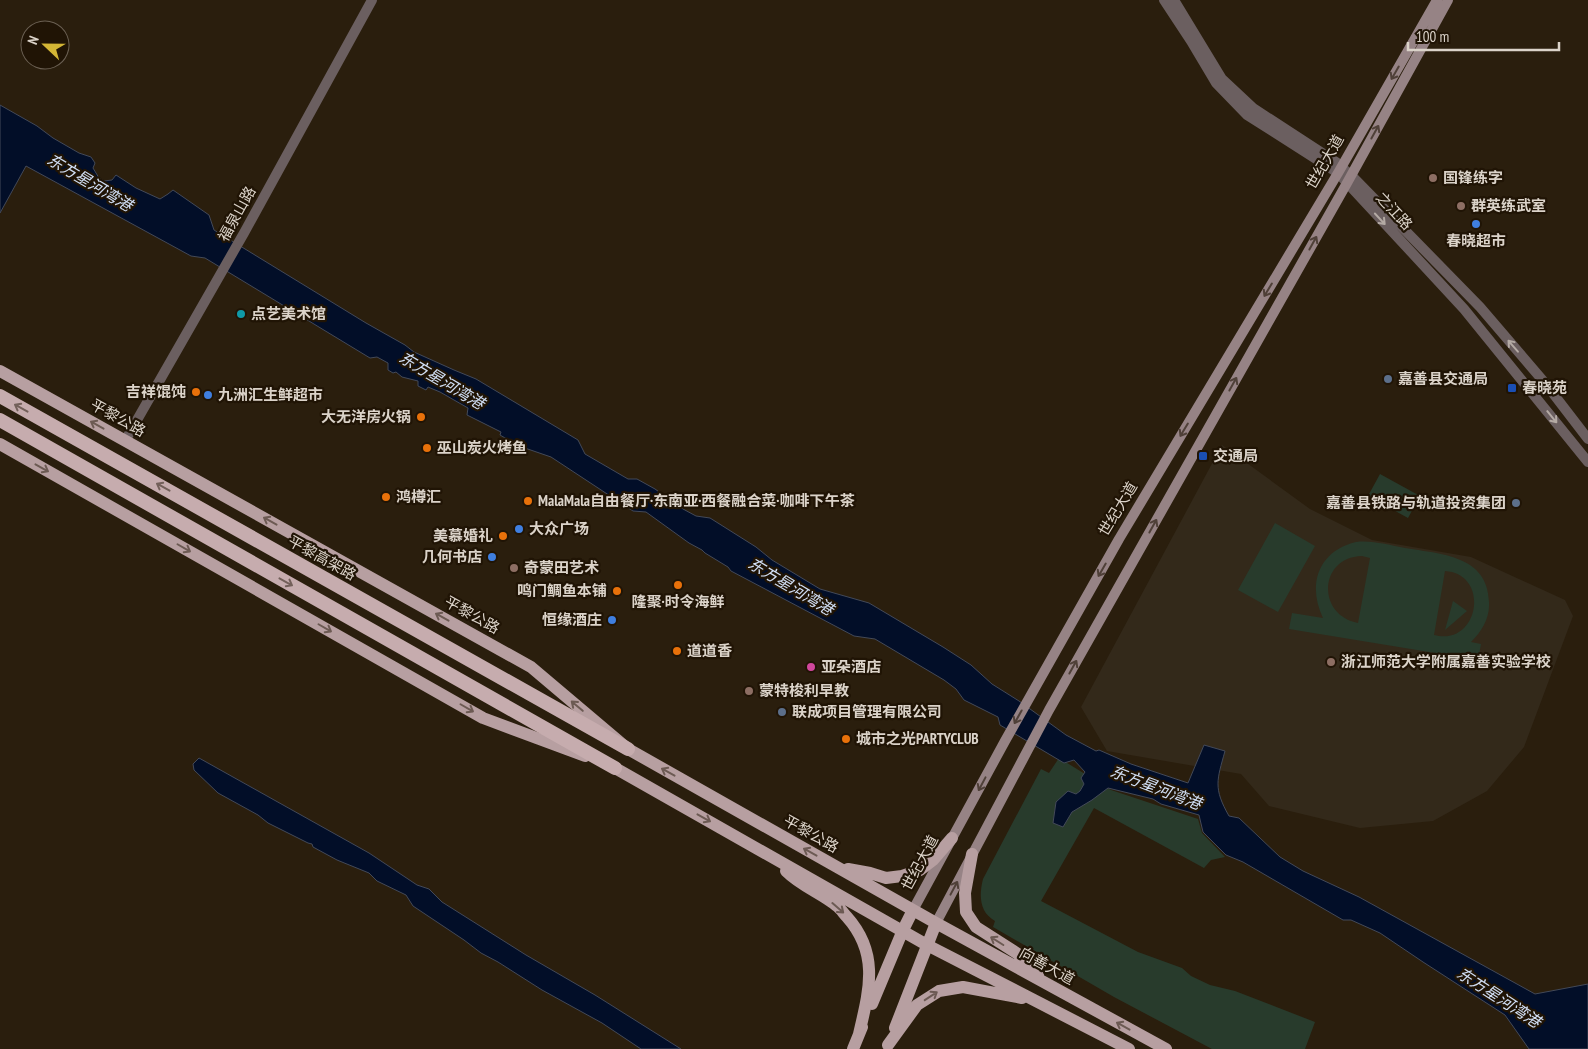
<svg xmlns="http://www.w3.org/2000/svg" width="1588" height="1049" font-family="'PT Sans Narrow','Noto Sans SC',sans-serif">
<style>
.education{fill:#33291a}
.green{fill:#283b2c;fill-rule:evenodd}
.water{fill:#020e28;stroke:#434958}
.lines{fill:none;stroke-linecap:round;stroke-linejoin:round}
.minor{stroke:#6b5f60;stroke-width:10}
.secondary{stroke:#968385;stroke-width:10}
.primary{stroke:#b79fa1;stroke-width:12}
.trunk{stroke:#c6acae;stroke-width:14}
.oneway{stroke:#4f4038}
.oneway2{stroke:#b4aaa4}
.oneway3{stroke:#73605a}
.oneway4{stroke:#6c5a53}
.education-dot{fill:#8d6e63;stroke:#201405;stroke-width:2}
.shop-dot{fill:#3f7fe0;stroke:#201405;stroke-width:2}
.culture-dot{fill:#0f9aa8;stroke:#201405;stroke-width:2}
.service-dot{fill:#5c6f8a;stroke:#201405;stroke-width:2}
.transit-dot{fill:#1a4fb4;stroke:#201405;stroke-width:2}
.food-dot{fill:#e8710a;stroke:#201405;stroke-width:2}
.hotel-dot{fill:#d1479c;stroke:#201405;stroke-width:2}
.labels{text-anchor:middle;stroke-width:4.5;stroke-linejoin:round;paint-order:stroke}
.street-label{font-size:15px;fill:#dbd3c9;stroke:#201405}
.poi-label{font-size:15px;font-weight:bold;fill:#dbd3c9;stroke:#201405;text-anchor:start}
.water-label{font-size:16px;font-style:italic;fill:#d2e0f7;stroke:#201405}
</style>
<rect width="100%" height="100%" fill="#2a1e0d"/>
<path class="education" d="M1222 445 1310 509 1372 540 1471 557 1565 600 1573 616 1524 747 1487 791 1433 821 1360 828 1269 806 1241 774 1107 751 1081 707Z"/>
<path class="green" d="M1380 474 1420 496 1408 518 1368 496Z
M1275 523 1315 546 1278 612 1238 590Z
M1356 542C1372 540 1389 545 1405 548 1440 554 1488 555 1489 602 1490 618 1482 631 1471 642L1481 644 1478 660 1289 629 1292 613 1323 618C1307 585 1318 551 1356 542ZM1362 556 1370 558 1358 623C1316 615 1319 557 1362 556ZM1445 571C1491 574 1479 647 1434 635Z
M1453 601 1467 611 1445 630Z
M1059 758 1111 790 1198 819 1202 833 1225 857 1211 860 1204 868 1094 808 1041 901 1138 952 1182 968 1191 976 1210 985 1235 991 1315 1022 1305 1049H1212L1114 997 993 927 995 921C979 912 979 895 983 879L1041 769 1049 773Z"/>
<path class="water" d="M0 105 37 126 53 138 79 153 91 157 95 163 93 168 99 178 104 181 112 180 116 175 136 188 160 199 168 194 173 190 209 215 214 230 366 323 405 345 414 352 454 370 476 379 578 440 585 454 628 479H637L655 489 683 509 696 516 710 518 756 547 772 560 820 589 869 603 943 647 971 665 992 684 1019 701 1066 735 1096 751 1099 750 1131 764 1188 783 1204 745 1225 751C1217 780 1213 788 1229 816L1239 818 1280 857 1303 871 1359 897 1535 994 1588 984V1049H1529L1505 1015 1423 962 1380 933 1351 920H1343L1243 862 1226 855 1203 832 1199 815 1161 804 1153 799 1108 788 1092 800 1072 812 1063 827 1053 823 1056 802 1068 791 1076 794 1080 791 1084 784 1081 778 1085 772 1074 760 1064 763 1000 725 998 717 964 700 956 689 944 680 875 639 854 636 731 571 728 567 705 553 702 550 689 543 646 512 633 511 551 457 519 446 500 435 501 432 467 415 468 408 440 392 428 387 426 390 418 386V381L402 377 396 372 393 373 388 370V363L377 357 370 358 205 258 191 256 26 166 0 213Z
M199 758 369 853 417 885 429 889 442 902 526 955 595 995 681 1049H641L602 1023 542 990 498 962 481 953 464 940 413 906 406 895 377 881 369 873 337 860 313 847 312 844 308 843 268 823 258 815 218 793 194 770 193 764Z"/>
<g class="lines">
<path class="minor" d="M1164 0 1191 41 1216 83 1247 115 1338 173 1464 309 1588 462
M1174 0 1222 79 1253 108 1342 166
M1341 167 1351 175 1480 307 1545 383 1588 439
M125 441 244 233 372 0"/>
<path class="secondary" d="M913 910 1005 741 1119 539 1338 173 1437 0
M936 923 1049 710 1347 183 1448 0"/>
<path class="primary" d="M0 371 531 667 628 749 936 923 1166 1049
M0 444 483 718 585 756
M607 764 615 768 927 945 1129 1049
M972 854 965 893 966 912 976 927 1018 954 1038 975
M848 869 870 873 886 878 902 876 920 870 933 860 952 838
M786 871C801 886 821 893 837 906 841 909 844 914 847 917 880 954 869 991 859 1034
M872 1004 903 930 913 910
M895 1028 936 923
M888 1045 917 1005 939 991 963 987 1022 998
M853 1049 862 1027"/>
<path class="trunk" d="M0 396 628 749
M0 420 615 768"/>
</g>
<defs><path id="oneway-shaft" d="M-6 0H5M1.5-3L5.5 0L1.5 3" fill="none" stroke-width="1.6" stroke-linecap="round" stroke-linejoin="round" transform="scale(1.25)"/></defs>
<g class="oneway">
<use href="#oneway-shaft" transform="translate(1395 73) rotate(120)"/>
<use href="#oneway-shaft" transform="translate(1375 132) rotate(-61)"/>
<use href="#oneway-shaft" transform="translate(1313 243) rotate(-61)"/>
<use href="#oneway-shaft" transform="translate(1268 290) rotate(121)"/>
<use href="#oneway-shaft" transform="translate(1233 384) rotate(-61)"/>
<use href="#oneway-shaft" transform="translate(1184 430) rotate(121)"/>
<use href="#oneway-shaft" transform="translate(1153 526) rotate(-61)"/>
<use href="#oneway-shaft" transform="translate(1102 570) rotate(120)"/>
<use href="#oneway-shaft" transform="translate(1073 667) rotate(-61)"/>
<use href="#oneway-shaft" transform="translate(1018 717) rotate(119)"/>
<use href="#oneway-shaft" transform="translate(982 784) rotate(118)"/>
<use href="#oneway-shaft" transform="translate(954 888) rotate(-62)"/>
</g>
<g class="oneway2">
<use href="#oneway-shaft" transform="translate(1380 219) rotate(47)"/>
<use href="#oneway-shaft" transform="translate(1513 346) rotate(-131)"/>
<use href="#oneway-shaft" transform="translate(1552 417) rotate(51)"/>
</g>
<g class="oneway3">
<use href="#oneway-shaft" transform="translate(21 408) rotate(-151)"/>
<use href="#oneway-shaft" transform="translate(163 487) rotate(-151)"/>
<use href="#oneway-shaft" transform="translate(286 582) rotate(29)"/>
</g>
<g class="oneway4">
<use href="#oneway-shaft" transform="translate(97 425) rotate(-151)"/>
<use href="#oneway-shaft" transform="translate(42 468) rotate(29)"/>
<use href="#oneway-shaft" transform="translate(270 521) rotate(-151)"/>
<use href="#oneway-shaft" transform="translate(184 548) rotate(30)"/>
<use href="#oneway-shaft" transform="translate(442 617) rotate(-151)"/>
<use href="#oneway-shaft" transform="translate(325 628) rotate(30)"/>
<use href="#oneway-shaft" transform="translate(577 706) rotate(-140)"/>
<use href="#oneway-shaft" transform="translate(467 708) rotate(30)"/>
<use href="#oneway-shaft" transform="translate(668 772) rotate(-151)"/>
<use href="#oneway-shaft" transform="translate(704 818) rotate(29)"/>
<use href="#oneway-shaft" transform="translate(810 852) rotate(-151)"/>
<use href="#oneway-shaft" transform="translate(838 908) rotate(41)"/>
<use href="#oneway-shaft" transform="translate(997 941) rotate(-148)"/>
<use href="#oneway-shaft" transform="translate(931 996) rotate(-33)"/>
<use href="#oneway-shaft" transform="translate(1123 1026) rotate(-151)"/>
</g>
<g class="education-dot">
<circle cx="1433" cy="178" r="5"/>
<circle cx="1461" cy="206" r="5"/>
<circle cx="514" cy="568" r="5"/>
<circle cx="1331" cy="662" r="5"/>
<circle cx="749" cy="691" r="5"/>
</g>
<g class="shop-dot">
<circle cx="1476" cy="224" r="5"/>
<circle cx="208" cy="395" r="5"/>
<circle cx="519" cy="529" r="5"/>
<circle cx="492" cy="557" r="5"/>
<circle cx="612" cy="620" r="5"/>
</g>
<circle class="culture-dot" cx="241" cy="314" r="5"/>
<g class="service-dot">
<circle cx="1388" cy="379" r="5"/>
<circle cx="1516" cy="503" r="5"/>
<circle cx="782" cy="712" r="5"/>
</g>
<g class="transit-dot">
<rect x="1507" y="383" width="10" height="10" rx="2.5"/>
<rect x="1198" y="451" width="10" height="10" rx="2.5"/>
</g>
<g class="food-dot">
<circle cx="196" cy="392" r="5"/>
<circle cx="421" cy="417" r="5"/>
<circle cx="427" cy="448" r="5"/>
<circle cx="386" cy="497" r="5"/>
<circle cx="528" cy="501" r="5"/>
<circle cx="503" cy="536" r="5"/>
<circle cx="678" cy="585" r="5"/>
<circle cx="617" cy="591" r="5"/>
<circle cx="677" cy="651" r="5"/>
<circle cx="846" cy="739" r="5"/>
</g>
<circle class="hotel-dot" cx="811" cy="667" r="5"/>
<g class="labels">
<g class="street-label">
<text transform="translate(1325 162) rotate(-60)" y="5">世纪大道</text>
<text transform="translate(1394 211) rotate(47)" y="5">之江路</text>
<text transform="translate(237 214) rotate(-61)" y="5">福泉山路</text>
<text transform="translate(118 418) rotate(29)" y="5">平黎公路</text>
<text transform="translate(1118 509) rotate(-59)" y="5">世纪大道</text>
<text transform="translate(322 558) rotate(29)" y="5">平黎高架路</text>
<text transform="translate(472 615) rotate(29)" y="5">平黎公路</text>
<text transform="translate(811 834) rotate(29)" y="5">平黎公路</text>
<text transform="translate(920 863) rotate(-62)" y="5">世纪大道</text>
<text transform="translate(1047 966) rotate(29)" y="5">向善大道</text>
</g>
<g class="poi-label">
<text x="1443" y="183">国锋练字</text>
<text x="1471" y="211">群英练武室</text>
<text x="1476" y="246" text-anchor="middle">春晓超市</text>
<text x="251" y="319">点艺美术馆</text>
<text x="1398" y="384">嘉善县交通局</text>
<text x="1522" y="393">春晓苑</text>
<text x="186" y="397" text-anchor="end">吉祥馄饨</text>
<text x="218" y="400">九洲汇生鲜超市</text>
<text x="411" y="422" text-anchor="end">大无洋房火锅</text>
<text x="437" y="453">巫山炭火烤鱼</text>
<text x="1213" y="461">交通局</text>
<text x="396" y="502">鸿樽汇</text>
<text x="538" y="506">MalaMala自由餐厅·东南亚·西餐融合菜·咖啡下午茶</text>
<text x="1506" y="508" text-anchor="end">嘉善县铁路与轨道投资集团</text>
<text x="529" y="534">大众广场</text>
<text x="493" y="541" text-anchor="end">美慕婚礼</text>
<text x="482" y="562" text-anchor="end">几何书店</text>
<text x="524" y="573">奇蒙田艺术</text>
<text x="607" y="596" text-anchor="end">鸣门鲷鱼本铺</text>
<text x="678" y="607" text-anchor="middle">隆聚·时令海鲜</text>
<text x="602" y="625" text-anchor="end">恒缘酒庄</text>
<text x="687" y="656">道道香</text>
<text x="1341" y="667">浙江师范大学附属嘉善实验学校</text>
<text x="821" y="672">亚朵酒店</text>
<text x="759" y="696">蒙特梭利早教</text>
<text x="792" y="717">联成项目管理有限公司</text>
<text x="856" y="744">城市之光PARTYCLUB</text>
</g>
<g class="water-label">
<text transform="translate(90 182) rotate(31)" y="6">东方星河湾港</text>
<text transform="translate(442 380) rotate(31)" y="6">东方星河湾港</text>
<text transform="translate(791 586) rotate(31)" y="6">东方星河湾港</text>
<text transform="translate(1156 787) rotate(21)" y="6">东方星河湾港</text>
<text transform="translate(1499 997) rotate(33)" y="6">东方星河湾港</text>
</g>
</g>
<g transform="translate(45 45) rotate(292)"><circle r="24" fill="#201405" stroke="#6b6053"/>
<path d="M0-4L9 19L0 12L-9 19Z" fill="#d4b635"/>
<text y="-8" font-size="14" font-weight="bold" text-anchor="middle" fill="#dbd3c9">N</text>
</g>
<path d="M1408 42v8h151v-8" fill="none" stroke="#dbd3c9" stroke-width="2.5"/>
<text x="1416" y="42" font-size="15" fill="#dbd3c9" stroke="#201405" stroke-width="4" paint-order="stroke">100 m</text>
</svg>
